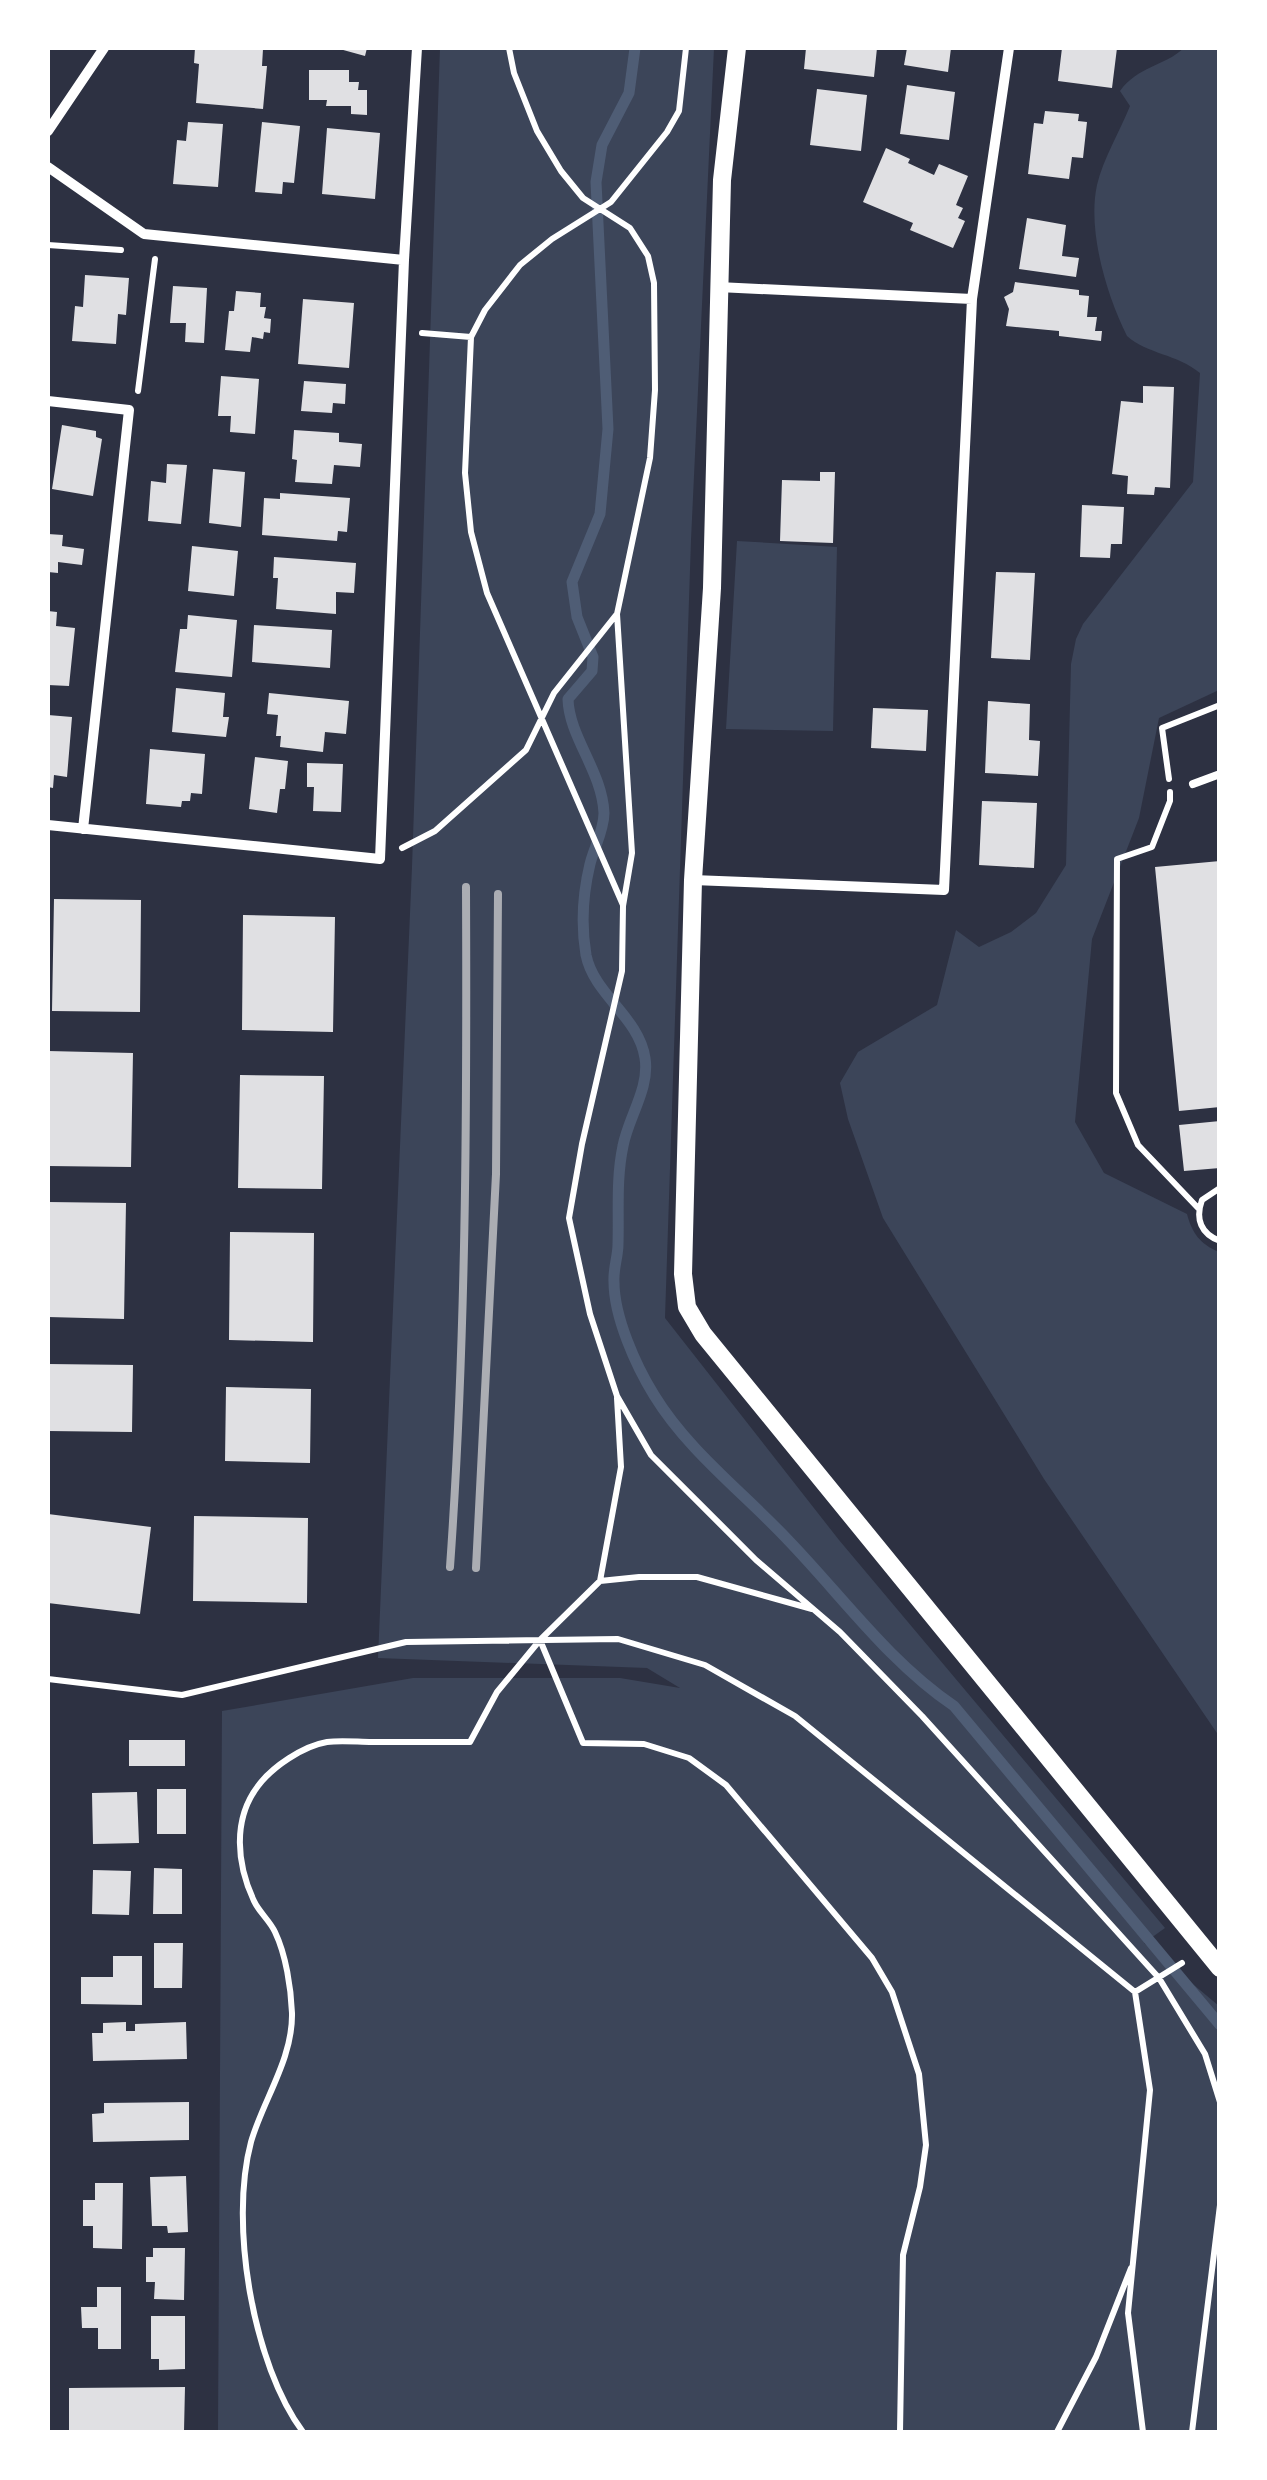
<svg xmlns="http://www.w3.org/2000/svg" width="1267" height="2480" font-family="'Roboto Condensed',sans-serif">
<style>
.green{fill:#3c4559}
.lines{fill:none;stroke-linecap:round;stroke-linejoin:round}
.stream{stroke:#4f5d75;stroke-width:11}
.building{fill:#e0e0e3}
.path{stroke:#fff;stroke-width:6}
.service{stroke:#fff;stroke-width:8}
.minor{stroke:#fff;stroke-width:10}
.tertiary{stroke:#fff;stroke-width:18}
.rail{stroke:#abadb3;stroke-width:8}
</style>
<rect width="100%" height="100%" fill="#2d3142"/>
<path class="green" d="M440 48H714L691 540 665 1318 839 1540 1165 1928 1144 1943 1219 2006V2432H218L222 1711 413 1678H620L680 1688 647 1668 378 1658 412 867Z
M1184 48H1219V690L1159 718 1139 818 1092 939 1075 1122 1104 1173 1187 1214C1192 1233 1200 1244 1219 1252V1736L1044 1479 883 1218 848 1119 840 1083 858 1052 937 1005 956 930 979 947 1011 932 1036 913 1066 865 1071 664 1076 639 1083 624 1193 482 1200 373C1177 354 1147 354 1127 336 1107 296 1087 231 1097 185 1103 159 1120 131 1130 106L1120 91C1138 66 1163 67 1184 48Z
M737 541 837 547 833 731 726 729Z"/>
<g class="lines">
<path class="stream" d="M635 48 629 93 602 145 596 182 608 429 600 514 572 582 577 617 593 657 592 671 568 699C569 737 602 771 604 813 604 830 594 848 590 864 583 893 581 925 586 955 594 995 639 1017 645 1058 650 1088 628 1118 623 1146 616 1179 619 1211 618 1244 618 1257 613 1269 614 1282 614 1317 636 1366 654 1395 688 1451 744 1493 788 1540 842 1596 889 1662 954 1706L1220 2025"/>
</g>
<path class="building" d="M195 48 263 49 262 66H267L263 109 196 103 199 64 194 63Z
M336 48H367L365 56Z
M806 48H877L874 77 804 69Z
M907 48H951L948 72 904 65Z
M1062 48H1117L1112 88 1058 81Z
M309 70H349V82H359L358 90H367V115L351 114V106H326L327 100H309Z
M907 85 955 92 949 140 900 134Z
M817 89 867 95 861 151 810 145Z
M1045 111 1079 114 1078 121 1087 122 1083 158 1072 157 1069 179 1028 174 1034 123 1043 124Z
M188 122 223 124 218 187 173 184 177 140 186 141Z
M262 122 300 126 294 183 283 182 282 194 255 192Z
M327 128 380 133 375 199 322 194Z
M886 148 910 159 908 163 934 175 939 164 968 176 956 205 963 208 958 218 965 221 953 248 910 230 913 223 863 202Z
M1027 218 1066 225 1062 256 1079 258 1076 277 1019 269Z
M85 275 129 278 126 315 118 314 116 344 72 341 75 306 83 307Z
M1015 282 1079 290V295L1089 296 1087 317H1097L1095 331H1102L1101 341 1059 336V331L1006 326 1009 309 1004 297 1013 292Z
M173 286 207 288 204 343 185 342 186 323H170Z
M236 291 261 293 260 307H266L264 318 271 319 270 333 264 332 263 339 252 337 250 352 225 350 229 311H234Z
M303 299 354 303 349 368 298 364Z
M221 376 259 379 255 434 230 432 231 416H218Z
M304 381 346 384 345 404 333 403 332 413 301 411Z
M1143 386 1174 387 1170 488 1155 487 1154 495 1127 494 1128 476 1112 474 1121 401 1143 403Z
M62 425 96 431V437L102 439 93 496 52 489Z
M294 430 339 433V442L362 444 360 467 334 465 332 484 295 482 297 460 292 459Z
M167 464 187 465 181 524 148 521 151 481 166 483Z
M213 469 245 472 241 527 209 523Z
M820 472H835L833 543 780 541 782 480 820 481Z
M280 493 350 498 347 532 338 531 337 541 262 535 264 498 280 499Z
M1082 505 1124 507 1122 544H1111L1110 558 1080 557Z
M48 534 63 535 62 546 84 549 82 565 58 562V573L48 572Z
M192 546 238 551 234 596 188 591Z
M274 557 356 563 354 593 336 592V614L276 609 278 578H273Z
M996 572 1035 573 1030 660 991 658Z
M48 611 57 612 56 626 75 628 69 686 48 685Z
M188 615 237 620 232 677 175 672 180 629H187Z
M254 625 332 630 330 668 252 662Z
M176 688 225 693 223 717H229L226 737 172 732Z
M269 693 349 701 346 734 325 732 323 752 280 747 281 736H276L278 715 267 714Z
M988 701 1030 704 1029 740 1040 741 1038 776 985 773Z
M873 708 928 710 926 751 871 748Z
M48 715 72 717 67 777 54 775 53 788 48 787Z
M150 749 205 754 202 794 191 793 190 801H182L181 807 146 804Z
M255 757 288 761 285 789H280L277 813 249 809Z
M307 763 343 764 341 812 313 811 314 787H307Z
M982 801 1037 803 1034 868 979 865Z
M1220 861V1107L1179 1111 1155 867Z
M54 899 141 900 140 1012 52 1011Z
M243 915 335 917 333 1032 242 1030Z
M48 1051 133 1053 131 1167 48 1166Z
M240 1075 324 1076 322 1189 238 1188Z
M1220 1121V1168L1184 1171 1179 1125Z
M48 1202 126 1203 124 1319 48 1317Z
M230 1232 314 1233 313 1342 229 1340Z
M48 1364 133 1365 132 1432 48 1431Z
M226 1387 311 1389 310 1463 225 1461Z
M48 1514 151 1527 140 1614 48 1603Z
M194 1516 308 1518 307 1603 193 1601Z
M129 1740H185V1766H129Z
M157 1789H186V1834H157Z
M137 1792 139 1843 93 1844 92 1793Z
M154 1868 182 1869V1914H153Z
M93 1870 131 1871 129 1915 92 1914Z
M154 1943H183L182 1988H154Z
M113 1956H142V2005L81 2004V1977H113Z
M126 2022V2031H135V2024L186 2022 187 2059 93 2061 92 2033H103V2023Z
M189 2102V2140L93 2142 92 2114 104 2113V2103Z
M186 2176 188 2232 168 2233 167 2226H152L150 2177Z
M95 2183H123L122 2249 93 2248V2226H83V2200H95Z
M153 2248H185L184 2300 154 2299 155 2282H146V2257H153Z
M97 2287H121V2349H98V2328H82L81 2307H97Z
M151 2316H185V2369L159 2370V2359H151Z
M185 2387 184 2431 69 2432V2388Z"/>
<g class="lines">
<path class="path" d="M509 48 514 73 537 131 561 171 583 198 630 228 648 256 654 283 655 390 650 458 617 614 632 853 623 906 622 971 582 1144 569 1218 590 1314 617 1396 651 1455 756 1560 840 1632 922 1716 1159 1978 1205 2054 1220 2102
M48 245 121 250
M422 333 471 337
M138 391 155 259
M1169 779 1162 728 1220 705
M1170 792V801L1152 847 1117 859 1116 1093 1138 1145 1199 1209
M402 848 435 831 526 750 554 693 616 615
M623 905 487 593 471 532 465 473 471 337 485 310 520 265 552 239 611 202 667 132 679 111 686 48
M1220 1188 1202 1200C1195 1219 1201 1234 1220 1241
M617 1398 621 1467 600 1581 639 1577H697L812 1609
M540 1640 583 1743 644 1744 689 1758 726 1785 872 1958 892 1992 919 2074 926 2145 920 2187 903 2255 900 2432
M48 1679 182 1695 406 1642 618 1639 705 1665 795 1716 1135 1992 1182 1963
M1135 1992 1150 2090 1128 2313 1143 2432
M303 2432C253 2365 229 2224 251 2142 263 2100 293 2059 292 2013 291 1988 286 1955 275 1932 270 1921 259 1912 254 1901 237 1865 232 1820 258 1786 272 1767 303 1746 327 1742 341 1740 358 1742 372 1742 405 1742 438 1742 470 1742L497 1692 540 1640 600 1581
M1057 2432 1096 2357 1131 2268
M1192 2432 1220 2205"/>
<path class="service" d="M1193 784 1220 774"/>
<path class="minor" d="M48 131 104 48
M48 167 144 234 404 260
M718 287 972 299
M48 401 129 410 83 829
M48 825 380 859 404 260 417 48
M693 880 944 890 972 299 1009 48"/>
<path class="tertiary" d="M737 48 722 180 712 588 693 880 683 1274 687 1307 703 1334 1220 1968"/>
<path class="rail" d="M450 1567C466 1341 467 1115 466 887
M476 1568 496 1174 498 894"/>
</g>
<rect width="1267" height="2480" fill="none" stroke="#ffffff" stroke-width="100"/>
</svg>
